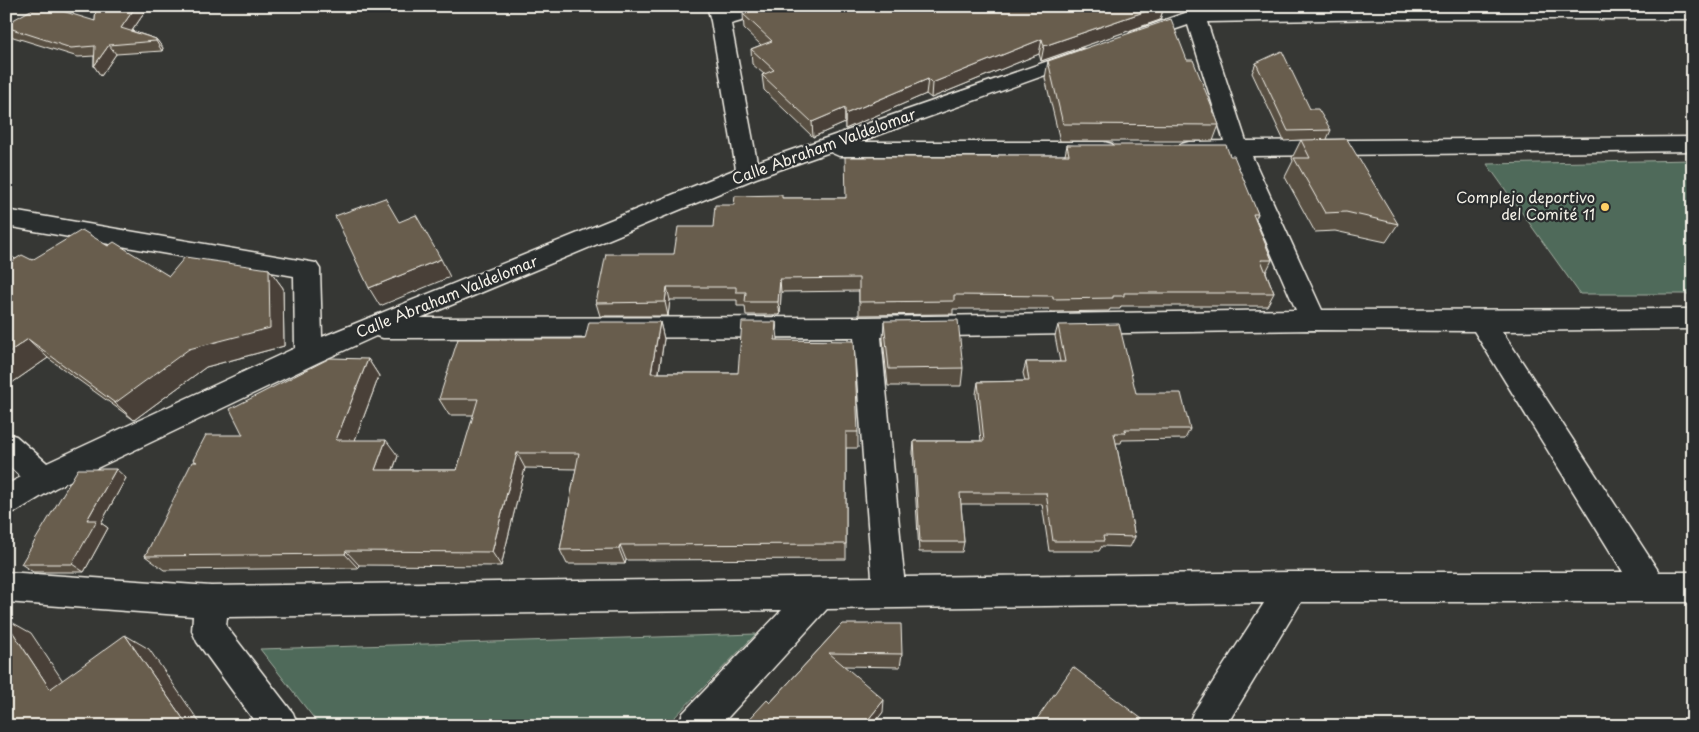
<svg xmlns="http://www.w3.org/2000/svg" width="1699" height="732" font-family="'Playpen Sans',sans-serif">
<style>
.green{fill:#506b5a;stroke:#a2aea1}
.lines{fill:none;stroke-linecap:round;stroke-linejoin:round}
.minor-casing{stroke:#f4f1e8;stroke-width:3}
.minor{fill:#2a2d2e;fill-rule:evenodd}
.wall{fill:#595043;stroke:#f4f1e8}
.shaded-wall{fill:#484137;stroke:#f4f1e8}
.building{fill:#675d4e;stroke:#f4f1e8}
.poi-dot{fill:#ffd166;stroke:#2a2d2e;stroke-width:2}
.labels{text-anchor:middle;stroke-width:4.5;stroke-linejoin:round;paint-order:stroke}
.street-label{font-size:15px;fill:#f4f1e8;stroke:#2a2d2e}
.poi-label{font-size:15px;fill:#f4f1e8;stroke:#2a2d2e;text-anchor:end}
</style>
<rect width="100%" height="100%" fill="#363734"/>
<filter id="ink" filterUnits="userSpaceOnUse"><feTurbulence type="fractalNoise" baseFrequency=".02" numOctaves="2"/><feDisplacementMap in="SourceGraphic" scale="10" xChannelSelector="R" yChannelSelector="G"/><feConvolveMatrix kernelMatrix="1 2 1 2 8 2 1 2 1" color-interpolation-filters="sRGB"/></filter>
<g filter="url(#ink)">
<path class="green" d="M1693 160V294H1580L1487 164Z
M756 634 666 726H320L260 649Z"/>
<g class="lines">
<g class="minor-casing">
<path id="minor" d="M707 6H726L728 13 751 6H782L780 10 731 24 757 162 1083 49 1090 51 1093 55 1090 59 859 142H1104L1112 144 1115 149 1112 154 1104 156H839L830 152 756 178 420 318 867 317 1296 310 1229 156H1189L1181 154 1178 149 1181 144 1189 142 1224 141 1188 25 1138 42 1131 40 1128 36 1131 32 1185 13V6H1205V10L1392 7H1693V19H1392L1207 22 1246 141 1693 137V151L1252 156 1322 310 1693 309V329L1502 331 1659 572H1693V602H1301L1226 726H1188L1193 713 1264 603 827 609 720 726H678L683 713 782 610 227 617 226 626 293 713 298 726H258L197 642 192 631 193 616 6 602V572L211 586 872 577 854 337 383 338 376 336 319 362 55 488 17 511 6 514V485L21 477 6 463V433L16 436 47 463 295 348 294 276 6 226V210L316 263 320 269 322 337 736 169 711 21ZM1313 330 1474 331 1623 572H1292L904 577 881 337Z"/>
</g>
<use href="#minor" class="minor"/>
</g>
<path class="wall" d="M96 6H149L132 31 156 39 163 48 162 51 116 54 101 76 94 66V56L78 57 10 36 6 31V24L95 21Z
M762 6H1164L1160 20 1041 61 1039 54 931 98 926 94 845 129V123L813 137 764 90 762 75 764 74 752 64 751 49 761 45 744 29 743 14 762 7Z
M1187 60 1219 125 1213 141H1060L1045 78 1048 61Z
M1256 63 1310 109 1331 130 1327 139 1398 224 1386 242 1335 231 1315 232 1285 177 1293 161 1292 158 1301 140 1284 141 1252 73Z
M1067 145 1230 156 1258 214 1255 220 1272 260 1266 272 1274 293 1267 306H1121L1120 309H1110L1109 311 1050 312 1049 309H953V314L859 315V291L781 292 780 315H746L745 306H737V300H670L668 316H600L596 303 674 254 713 227 734 205 782 198H846L997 157 998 155H1065Z
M108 246 169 276 269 269 283 288 284 346 206 367 134 420 48 358 6 387V250L15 259 32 260Z
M884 321 963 368 961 386H888L883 339Z
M660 322 664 339 659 373H738L778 340 858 432V448H846V559L626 560 625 564H567L560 550 576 469 525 468 501 566 359 565 358 568 164 570 145 556 196 462 193 460 243 435 368 359 379 376 355 440 398 456 393 470H457L474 415H449L439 399 585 339Z
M1058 325 1136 393 1190 429 1185 439 1122 440 1121 443H1116L1135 537 1130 547 1102 546 1099 551H1049L1042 504H961L964 542 962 552H919L913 452 914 441H981L976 394 978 382 1025 381 1023 373 1026 362H1060L1055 336Z
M126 478 101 523 108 528 84 572H33L21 564Z
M842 624 902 654 900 667 844 666 883 712 872 726H743L770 703Z"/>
<path class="shaded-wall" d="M136 6H149L127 38 121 28Z
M1161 6H1164L1160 20 1041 61 1044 46Z
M156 39 163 48 162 51 156 41Z
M1042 39 1039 54 931 98 932 83Z
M109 45 116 54 101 76 94 66Z
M928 79 926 94 845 129V114Z
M845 108V123L813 137 812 122Z
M6 250 17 261 6 268Z
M441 259 450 277 380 306 369 288Z
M269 269 283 288 284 346 206 367 134 420 115 403Z
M780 279 781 292 780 315 778 302Z
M667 287 670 300 668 316 665 302Z
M660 322 664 339 656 390 651 373Z
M776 322 778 339 777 357 775 340Z
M28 339 48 358 6 387V354Z
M368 359 379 376 349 456 336 440Z
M386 440 398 456 387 485 375 470Z
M517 453 525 468 501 566 492 552Z
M116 469 126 478 101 523 108 528 84 572 72 564 87 520Z
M620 545 626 560 625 564 619 549Z
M346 551 359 565 358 568 345 554Z
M6 619 31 633 77 702 50 689 6 622Z
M125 635 149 649 202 726H188Z
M884 700 883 712 872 726H863Z"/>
<path class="building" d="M38 6H46L95 21 96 6H136L121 28 156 39V41L109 45 94 66 95 46 71 48 6 27V24Z
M765 6H1161L1044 46 1042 39 932 83 928 79 845 114V108L812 122 762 75 774 70 751 49 772 41 743 14Z
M1171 19 1187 60H1193L1219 125 1063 124 1048 61Z
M1282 51 1310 109H1318L1331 130 1288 131 1256 63Z
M1347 139 1398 224 1346 212 1325 213 1294 158H1310L1301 140Z
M1067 145H1226L1230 156H1234L1258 214H1253L1272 260H1261L1274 293H1124V296H1113V298L1053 299V296L954 295V301L859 302V278L780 279 778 302H745L746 292H736V287H667L665 302 596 303 606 254H674L678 227H713L715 205H734L735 196 782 195V198H846L845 157H998V155H1069Z
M385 198 399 222 416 215 441 259 369 288 335 216Z
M82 230 108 246 114 242 169 276 185 257 269 269 270 328 189 349 115 403 28 339 6 354V265L22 255 32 260Z
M958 320 963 368 889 369 884 321Z
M589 322H660L651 373H738L742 322H776L775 340 854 341 858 432H846V544L620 545 619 549 560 550 579 453H517L492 552 346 551 345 554 145 556 192 462H197L193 460 206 435H243L230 409 330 358 368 359 336 440H386L375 470H457L478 399H439L458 339H585Z
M1119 324 1136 393H1181L1190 429H1125L1126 433H1114L1135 537 1103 536 1104 541H1053L1046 493H960L964 542H920L914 441H984L978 382 1029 381 1026 362H1065L1058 325Z
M78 469H116L87 520H97L72 564H21Z
M6 622 50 689 125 635 188 726H6Z
M842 624H901L902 654 829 653 884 700 863 726H743L767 700 770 703Z
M1073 667 1142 719 1137 726H1032Z
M1023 722 1028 726H1020Z"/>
</g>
<circle class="poi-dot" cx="1605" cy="207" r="5"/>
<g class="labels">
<g class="street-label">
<text transform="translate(824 147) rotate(-20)" y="5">Calle Abraham Valdelomar</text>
<text transform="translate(447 297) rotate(-22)" y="5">Calle Abraham Valdelomar</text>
</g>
<g class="poi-label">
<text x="1595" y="203">Complejo deportivo<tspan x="1595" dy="17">del Comité 11</tspan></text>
</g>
</g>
<rect width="1699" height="732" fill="none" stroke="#2a2d2e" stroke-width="25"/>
<rect x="12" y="12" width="1674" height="707" fill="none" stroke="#f4f1e8" stroke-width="2" filter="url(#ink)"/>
</svg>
